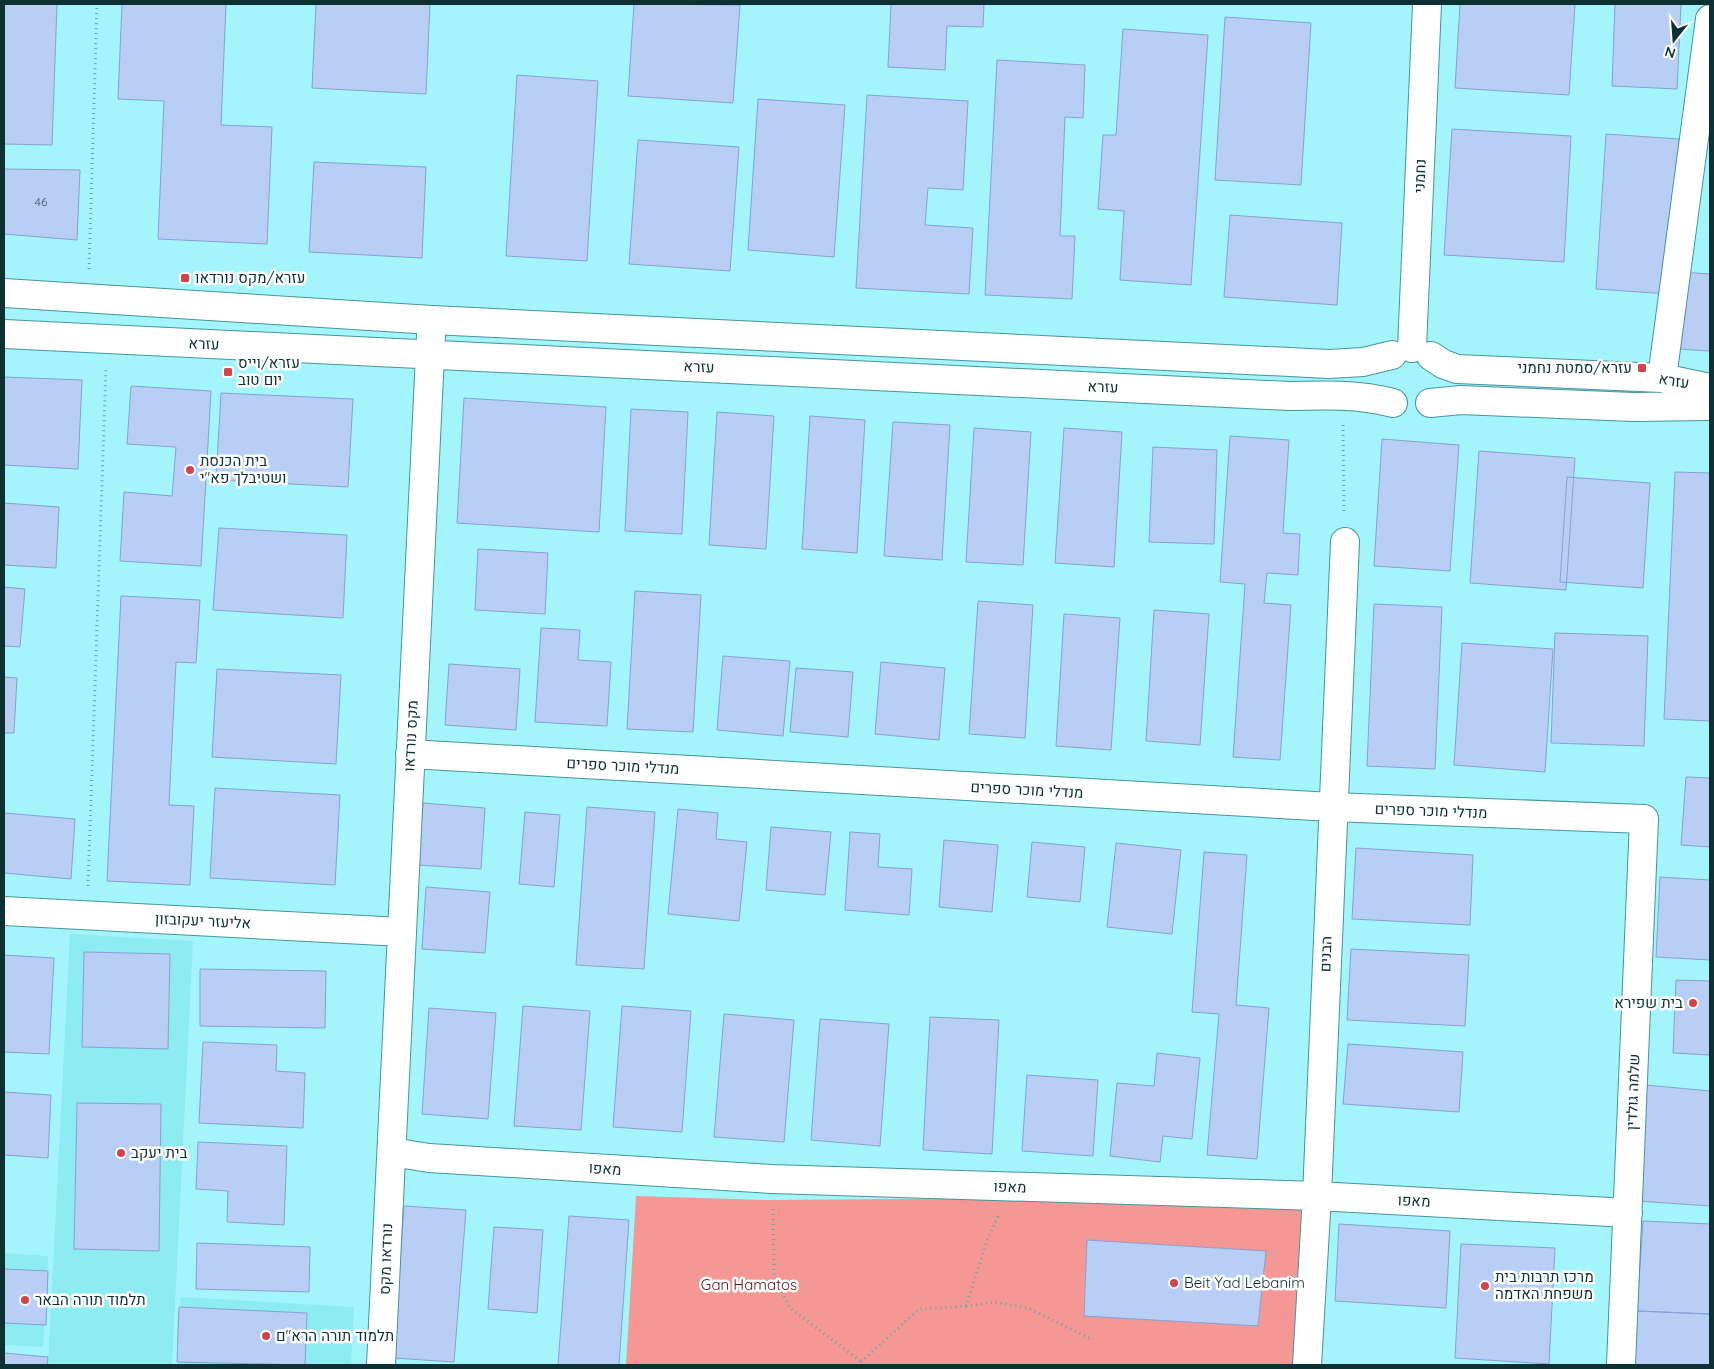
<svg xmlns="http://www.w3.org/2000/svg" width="1714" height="1369" font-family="Quicksand,Heebo,sans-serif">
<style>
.built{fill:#8debf2}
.green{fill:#f59794}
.building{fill:#b8cef5;stroke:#86a1d3}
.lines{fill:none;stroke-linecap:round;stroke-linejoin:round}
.minor-casing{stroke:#44969c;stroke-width:30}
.path{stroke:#67a6ab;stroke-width:3;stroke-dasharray:1 4;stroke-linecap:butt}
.minor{stroke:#fff;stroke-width:28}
.poi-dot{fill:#d34349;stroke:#fff;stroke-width:2}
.labels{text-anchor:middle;stroke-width:5;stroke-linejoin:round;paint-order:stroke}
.number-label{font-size:12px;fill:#385864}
.street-label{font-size:15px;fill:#0d3033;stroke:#fff}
.poi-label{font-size:15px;fill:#0d3033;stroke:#fff;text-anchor:start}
.park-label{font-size:15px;fill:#5c0f15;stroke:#fff}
</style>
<rect width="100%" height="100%" fill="#a3f5fb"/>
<path class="built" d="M70 934 193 941 172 1365H48Z
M4 1253 48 1256 43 1347 4 1345Z
M181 1297 354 1307 351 1365H177Z"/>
<path class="green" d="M636 1196 765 1200 1317 1196 1305 1365H626Z"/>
<path class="building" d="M4 4H57L52 145 4 144Z
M122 4H226L221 125 272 127 267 244 158 239 164 101 118 99Z
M316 4H430L426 94 312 88Z
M634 4 740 5 733 103 628 96Z
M891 4H984L983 27 947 26 945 70 888 67Z
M1460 4H1575L1569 95 1455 88Z
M1615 4H1681L1677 89 1612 86Z
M1225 17 1311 23 1301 185 1215 180Z
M1123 29 1208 35 1191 285 1120 280 1124 211 1098 209 1103 135H1116Z
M997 60 1085 65 1083 118 1065 117 1060 236H1075L1072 299 985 295Z
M517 75 598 81 587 261 506 256Z
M867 95 968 101 963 190 928 188 925 225 973 228 969 294 856 288Z
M758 99 845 105 834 257 748 250Z
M1452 129 1571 136 1564 262 1444 255Z
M1606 134 1679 139 1669 294 1596 289Z
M638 140 739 147 730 271 629 264Z
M314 162 426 167 422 258 309 252Z
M4 169 80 170 77 240 4 234Z
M1230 215 1342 223 1337 305 1224 297Z
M1680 272 1710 274V351L1678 349Z
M4 377 82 380 78 469 4 465Z
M131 386 211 391 201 566 120 561 124 492 172 496 176 447 127 444Z
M221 393 353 399 348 487 216 480Z
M464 398 606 407 599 532 457 523Z
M631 409 688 412 682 534 625 531Z
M717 412 774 416 766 549 709 545Z
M810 416 865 420 857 553 802 549Z
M893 422 950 425 942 560 884 556Z
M974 428 1031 432 1023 565 966 562Z
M1064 428 1122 432 1114 567 1055 563Z
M1230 436 1289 440 1283 533 1300 534 1298 575 1267 573 1264 603 1291 605 1280 760 1233 757 1245 584 1220 582Z
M1382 439 1459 445 1450 571 1374 566Z
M1153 447 1217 450 1214 544 1149 542Z
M1479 451 1575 458 1566 590 1470 583Z
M1675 472 1710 473V721L1664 719Z
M1567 477 1650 483 1643 588 1560 582Z
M4 503 59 507 56 568 4 565Z
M219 528 347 535 343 618 213 610Z
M478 549 548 553 545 614 475 610Z
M4 587 25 589 20 647 4 646Z
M635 591 701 595 693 732 627 729Z
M121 596 200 600 196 663 176 662 169 805 194 806 190 885 107 881Z
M978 601 1033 605 1025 738 969 734Z
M1374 604 1442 607 1435 769 1367 766Z
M1154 610 1209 614 1200 745 1146 741Z
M1064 614 1120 618 1111 750 1056 746Z
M541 628 580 630 578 660 611 662 607 726 535 722Z
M1555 633 1648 636 1644 746 1551 743Z
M1462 643 1553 649 1545 772 1454 765Z
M723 656 790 661 783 736 717 730Z
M881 662 945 668 939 740 875 734Z
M449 664 520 669 516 730 445 725Z
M796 668 853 672 848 737 790 732Z
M217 669 341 675 336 764 212 757Z
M4 677 17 678 14 733H4Z
M1686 777 1710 778V847L1681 845Z
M215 788 340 795 335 885 210 878Z
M423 803 485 808 481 869 418 865Z
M587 807 655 812 644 969 576 965Z
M678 809 718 813 716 839 747 842 739 921 668 914Z
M525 812 560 815 554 887 519 884Z
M4 813 75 819 71 879 4 873Z
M771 827 831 832 825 895 766 890Z
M850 832 880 834 878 867 912 869 909 915 845 910Z
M944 840 998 845 992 912 939 907Z
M1032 842 1085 847 1080 902 1027 897Z
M1116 843 1181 850 1172 934 1107 927Z
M1356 848 1473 855 1470 925 1352 919Z
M1204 852 1247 855 1236 1005 1269 1008 1257 1159 1207 1155 1219 1014 1192 1012Z
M1660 877 1710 880V960L1656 957Z
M426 887 490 892 485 953 422 949Z
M1351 949 1469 955 1465 1026 1347 1020Z
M84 952 170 954 168 1049 82 1047Z
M4 955 54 958 49 1054 4 1052Z
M200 969 326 971 325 1028 200 1026Z
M1676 980 1710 981V1055L1673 1053Z
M523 1006 590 1011 581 1130 514 1126Z
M622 1006 691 1011 682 1132 613 1127Z
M429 1008 496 1013 488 1119 422 1114Z
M724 1014 794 1020 784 1142 714 1137Z
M930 1017 999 1020 992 1154 923 1150Z
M820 1019 889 1024 880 1146 811 1140Z
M203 1042 277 1045 276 1071 305 1073 303 1128 199 1123Z
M1348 1044 1463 1052 1459 1112 1343 1104Z
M1157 1053 1200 1058 1192 1139 1163 1136 1160 1162 1110 1156 1117 1083 1154 1086Z
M1027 1075 1098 1080 1093 1156 1022 1151Z
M1646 1085 1710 1091V1206L1637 1201Z
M4 1092 51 1095 48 1158 4 1155Z
M77 1103 161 1104 159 1251 74 1249Z
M198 1142 287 1146 284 1225 227 1222 228 1191 196 1189Z
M404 1206 466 1210 454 1362 393 1358Z
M569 1216 629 1220 619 1365H558Z
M1643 1221 1710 1224V1314L1637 1311Z
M1339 1224 1450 1231 1446 1308 1335 1301Z
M494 1227 543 1230 537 1313 488 1309Z
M1087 1240 1266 1251 1258 1326 1084 1316Z
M197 1243 310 1247 309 1292 196 1289Z
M1461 1244 1555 1248 1549 1364 1455 1358Z
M4 1269 48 1271 46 1325 4 1323Z
M179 1307 307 1313 305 1365 177 1362Z
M1637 1311 1710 1314V1365H1635Z
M4 1353 48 1357 47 1365H4Z"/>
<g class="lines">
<g class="minor-casing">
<path id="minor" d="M4 293 432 320 1329 364 1363 362 1392 355
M4 334 1289 396C1325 395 1358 394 1393 403
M1412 348 1427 4
M1431 356 1443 364 1457 369 1662 378 1710 388
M1662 378 1710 19
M1430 403 1461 400 1633 407 1710 406
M410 754 1332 807 1644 819 1621 1365
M4 911 402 932
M392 1152 429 1158 772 1179 1317 1196 1628 1213
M381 1365 431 335
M1307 1365 1317 1196 1345 542"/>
</g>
<path class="path" d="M89 269 97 4
M1343 425 1344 514
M88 886 106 367
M773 1209 774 1278 790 1308 863 1363
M966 1306 994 1302 1028 1308 1093 1340
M865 1365 861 1362 919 1309 966 1306 988 1238 999 1215"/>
<use href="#minor" class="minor"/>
</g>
<g class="poi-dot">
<rect x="180" y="273" width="10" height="10" rx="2.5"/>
<rect x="1637" y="363" width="10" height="10" rx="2.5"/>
<rect x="223" y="367" width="10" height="10" rx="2.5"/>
<circle cx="190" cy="470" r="5"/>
<circle cx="1693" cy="1003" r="5"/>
<circle cx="121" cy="1153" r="5"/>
<circle cx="1174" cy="1283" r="5"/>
<circle cx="1485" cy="1286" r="5"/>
<circle cx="25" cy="1300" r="5"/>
<circle cx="266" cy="1336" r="5"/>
</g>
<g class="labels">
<g class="number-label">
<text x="41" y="206">46</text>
</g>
<g class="street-label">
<text transform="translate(1420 176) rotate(-88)" y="5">נחמני</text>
<text transform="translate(204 344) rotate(3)" y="5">עזרא</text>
<text transform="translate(699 367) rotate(3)" y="5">עזרא</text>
<text transform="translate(1674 381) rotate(10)" y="5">עזרא</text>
<text transform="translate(1103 387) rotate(3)" y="5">עזרא</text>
<text transform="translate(411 736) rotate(-87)" y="5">מקס נורדאו</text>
<text transform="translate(623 766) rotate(3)" y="5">מנדלי מוכר ספרים</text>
<text transform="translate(1027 790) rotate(3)" y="5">מנדלי מוכר ספרים</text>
<text transform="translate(1431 811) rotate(2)" y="5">מנדלי מוכר ספרים</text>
<text transform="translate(203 921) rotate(3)" y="5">אליעזר יעקובזון</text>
<text transform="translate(1326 954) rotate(-88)" y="5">הבנים</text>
<text transform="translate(1633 1092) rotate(-88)" y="5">שלמה גולדין</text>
<text transform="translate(605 1169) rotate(4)" y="5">מאפו</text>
<text transform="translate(1010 1187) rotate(2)" y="5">מאפו</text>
<text transform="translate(1414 1201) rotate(3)" y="5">מאפו</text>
<text transform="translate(386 1259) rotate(-88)" y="5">נורדאו מקס</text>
</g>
<g class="poi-label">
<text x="195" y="283">עזרא/מקס נורדאו</text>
<text x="238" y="368">עזרא/וייס<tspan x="238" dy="17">יום טוב</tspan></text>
<text x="1632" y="373" text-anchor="end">עזרא/סמטת נחמני</text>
<text x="200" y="466">בית הכנסת<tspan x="200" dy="17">ושטיבלך פא"י</tspan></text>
<text x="1683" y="1008" text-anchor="end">בית שפירא</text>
<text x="131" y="1158">בית יעקב</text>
<text x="1495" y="1282">מרכז תרבות בית<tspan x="1495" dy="17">משפחת האדמה</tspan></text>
<text x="1184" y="1288">Beit Yad Lebanim</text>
<text x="35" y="1305">תלמוד תורה הבאר</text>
<text x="276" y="1341">תלמוד תורה הרא"ם</text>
</g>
<g class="park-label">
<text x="749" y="1290">Gan Hamatos</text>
</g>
</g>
<rect width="1714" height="1369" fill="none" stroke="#0d3033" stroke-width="10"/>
<g transform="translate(1674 40) rotate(197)" stroke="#ffffff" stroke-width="4" paint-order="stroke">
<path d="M0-4L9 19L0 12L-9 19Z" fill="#0d3033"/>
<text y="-8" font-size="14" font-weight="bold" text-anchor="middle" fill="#0d3033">N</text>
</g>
</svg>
